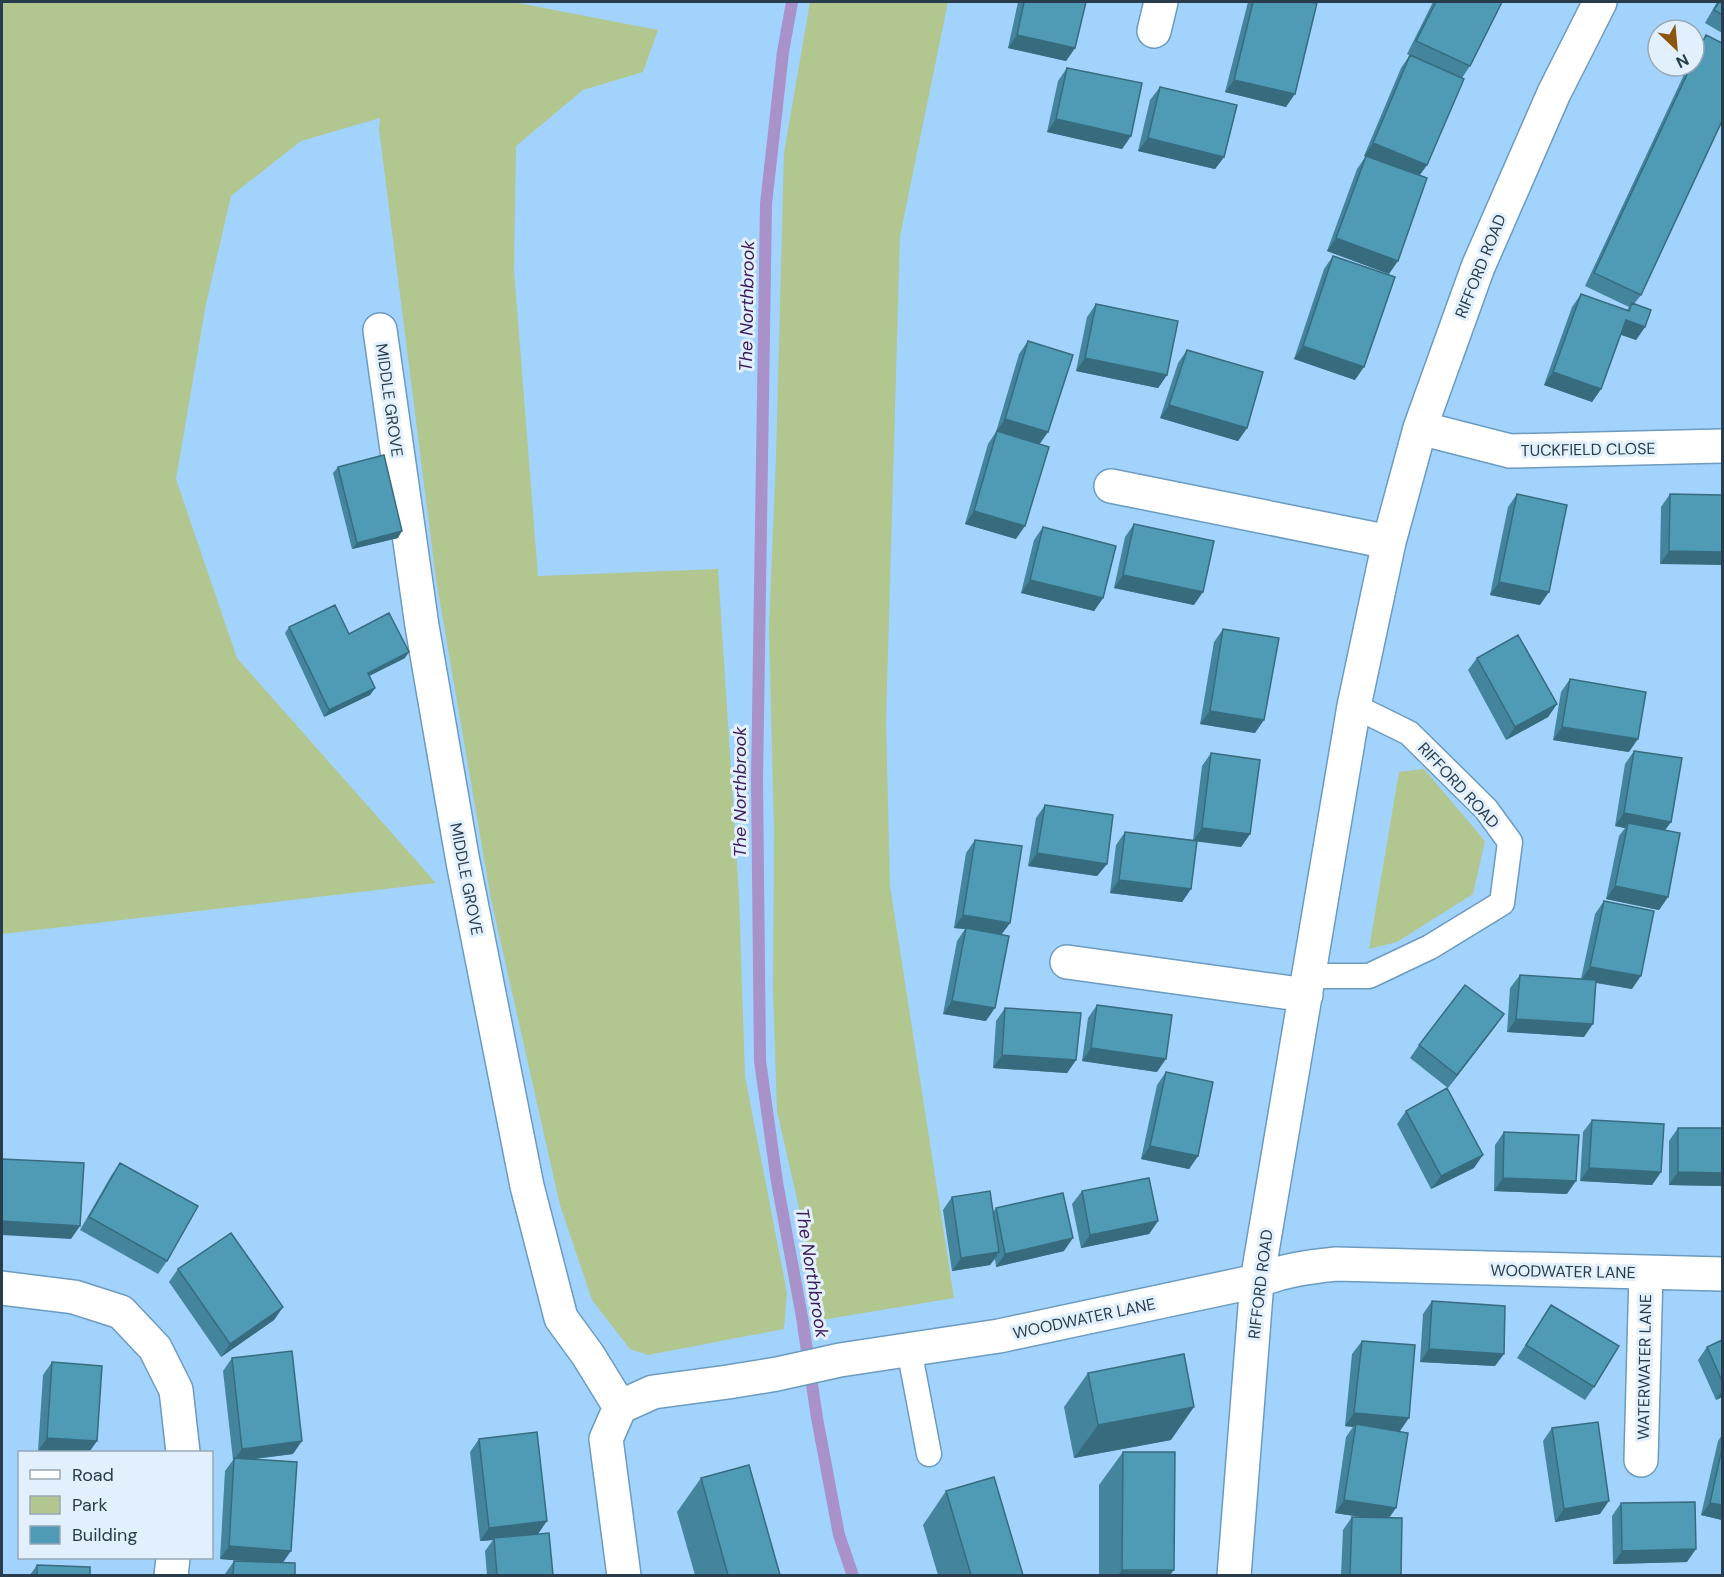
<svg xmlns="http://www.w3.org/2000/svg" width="1724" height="1577" font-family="'DM Sans',sans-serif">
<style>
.green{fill:#b2c68f}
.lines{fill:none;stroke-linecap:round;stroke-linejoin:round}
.stream{stroke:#a991c9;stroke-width:12}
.lane-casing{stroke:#6b9bc1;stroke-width:27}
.street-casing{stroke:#6b9bc1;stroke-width:36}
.lane{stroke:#fff;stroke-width:24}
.street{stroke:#fff;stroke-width:33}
.wall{fill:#44849c}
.shaded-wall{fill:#376c7f}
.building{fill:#4f9ab5;stroke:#376c7f;stroke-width:1.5}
.labels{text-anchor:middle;stroke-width:6;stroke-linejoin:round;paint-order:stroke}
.street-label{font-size:16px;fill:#283c4c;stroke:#e1f0fc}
.water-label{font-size:18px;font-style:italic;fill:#3b185b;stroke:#e1f0fc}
</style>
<rect width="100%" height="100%" fill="#a2d3fc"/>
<path class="green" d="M2 2H513L658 30 643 72 583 90 516 146 514 270 538 576 718 569 739 894 745 1076 787 1293 784 1329 648 1355 630 1349 592 1300 560 1205 491 899 436 579 379 129 380 118 301 141 231 196 206 304 176 479 237 658 436 883 2 934Z
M810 2H948L900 236 886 721 890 886 954 1298 821 1320 797 1199 777 1111 773 992 774 830 769 628 776 458 784 153Z
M1424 769 1485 841 1473 894 1397 942 1369 949 1399 772Z"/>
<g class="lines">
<path class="stream" d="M792 2 783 52 766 204 757 780 760 1061 777 1182 802 1317 817 1418 839 1535 853 1576"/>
<g class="lane-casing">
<path id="lane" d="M1309 976H1369L1430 947 1502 903 1510 842 1486 809 1409 733 1354 706
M909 1349 929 1454"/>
</g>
<g class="street-casing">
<path id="street" d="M1154 31 1161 2
M380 330 422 626 463 862 527 1186 561 1318 588 1355 620 1407
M1420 428 1510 451 1722 446
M1111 486 1389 542
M1067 962 1306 995
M2 1288 74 1297 121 1312 155 1348 176 1390 183 1452
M1641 1460 1646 1273
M171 1576 173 1558
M624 1576 606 1439 620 1407 653 1392 728 1382 777 1374 840 1360 999 1336 1257 1281C1284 1270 1308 1267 1336 1264L1722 1274
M1234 1576 1257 1281 1354 706 1389 542 1420 428 1478 267 1554 93 1600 2"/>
</g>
<use href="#lane" class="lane"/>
<use href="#street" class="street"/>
</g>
<path class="wall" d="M1018 2H1086L1075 48 1066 61 1008 48Z
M1248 2H1308L1286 107 1225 92Z
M1433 2H1502L1470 66 1462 78 1427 165 1420 175 1389 274 1327 251 1357 169 1366 156H1364L1401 68 1410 55 1419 59 1407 54Z
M1717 2H1722V33L1705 23Z
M1706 35 1641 295 1634 304 1645 327 1636 340 1621 335 1601 389 1592 402 1544 385 1572 307 1581 294 1627 310 1629 307 1585 286 1688 66H1694V54L1697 48Z
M1067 68 1131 136 1122 149 1047 132 1058 81Z
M1160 87 1224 157 1215 169 1138 151 1150 100Z
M1333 256 1355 380 1294 359 1324 269Z
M1096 304 1167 375 1158 388 1076 371 1087 317Z
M1028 341 1040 444 1016 539 965 524 988 444 996 432 1019 354Z
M1187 350 1247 428 1238 441 1160 418 1178 363Z
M338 467 398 538 352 549 333 473Z
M1517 494 1540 605 1490 595 1508 507Z
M1670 494 1722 495 1660 564 1661 507Z
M1134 524 1194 605 1114 588 1125 537Z
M1043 527 1103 598 1094 611 1021 593 1034 540Z
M289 627 349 634 405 658 369 676 375 688 370 695 324 717 285 633Z
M1223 629 1255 733 1200 724 1214 642Z
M1477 658 1557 704 1548 717 1506 740 1468 670Z
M1570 679 1629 752 1553 740 1561 692Z
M1634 751 1671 822 1665 830 1668 897 1659 910 1606 899 1619 836 1625 828 1615 826 1625 764Z
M1211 753 1250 834 1241 847 1197 841 1191 889 1182 902 1110 893 1116 845 1125 832 1193 840 1202 766Z
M1045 805 1107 864 1097 876 1028 866 1036 818Z
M975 840 1010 923 1002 934 986 1021 943 1014 957 941 965 929 954 928 966 853Z
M1604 901 1632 989 1596 983 1584 1037 1507 1032 1510 988 1520 975 1581 979 1595 914Z
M1097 1005 1157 1072 1082 1061 1088 1018Z
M1005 1008 1076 1060 1067 1073 993 1068 996 1021Z
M1504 1014 1448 1088 1410 1058 1419 1045Z
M1166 1072 1198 1156 1189 1169 1141 1159 1157 1085Z
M1406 1111 1474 1168 1431 1189 1397 1124Z
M1592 1120 1661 1172 1652 1185 1580 1181 1583 1132Z
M1678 1128H1722V1186L1669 1185V1141Z
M1504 1132 1567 1194 1494 1191 1495 1145Z
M120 1163 167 1261 158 1274 80 1230 111 1176Z
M1082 1191 1158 1221 1149 1234 1081 1248 1072 1204Z
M952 1197 993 1212 996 1208 1064 1251 996 1267 995 1259 990 1265 952 1271 943 1210Z
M178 1269 283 1307 274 1320 221 1357 169 1282Z
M1432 1301 1495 1366 1420 1362 1423 1314Z
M1551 1305 1594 1387 1585 1400 1517 1358Z
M1722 1340V1397L1716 1400 1698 1360 1707 1347Z
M1362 1341 1400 1431 1392 1430 1389 1518 1401 1575H1341L1343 1530 1352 1517H1361L1335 1513 1346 1437 1353 1427 1345 1426 1352 1354Z
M232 1358 293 1454 255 1459 283 1563 295 1575H225V1574L234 1561H244L220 1559 225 1471 233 1460 223 1371Z
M52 1362 97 1441 89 1452H63L38 1451 43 1375Z
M1088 1373 1171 1440 1074 1458 1064 1407Z
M1552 1428 1600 1514 1555 1522 1543 1441Z
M1722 1435V1520L1701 1515 1718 1441Z
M479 1439 538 1534 553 1575H487L485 1551 493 1540 480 1541 470 1452Z
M1123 1452 1170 1575H1099V1485Z
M701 1478 780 1575H695L677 1512Z
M946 1491 1023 1575H938L923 1525Z
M1621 1503 1687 1562 1613 1564 1612 1516Z
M37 1565 90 1575H30Z"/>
<path class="shaded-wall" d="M1017 35 1075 48 1066 61 1008 48Z
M1234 80 1295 94 1286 107 1225 92Z
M1056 119 1131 136 1122 149 1047 132Z
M1148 138 1224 157 1215 169 1138 151Z
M1373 143 1427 165 1417 178 1364 156Z
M1336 238 1398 261 1389 274 1327 251Z
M1626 320 1645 327 1636 340 1617 333Z
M1303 346 1364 367 1355 380 1294 359Z
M1085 358 1167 375 1158 388 1076 371Z
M1553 372 1601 389 1592 402 1544 385Z
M1169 405 1247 428 1238 441 1160 418Z
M1005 419 1048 432 1039 445 996 432Z
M974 511 1025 526 1016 539 965 524Z
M402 531 398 538 352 549 357 543Z
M1669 551 1722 552V565L1660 564Z
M1123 575 1203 592 1194 605 1114 588Z
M1030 580 1103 598 1094 611 1021 593Z
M1499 582 1549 592 1540 605 1490 595Z
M409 652 405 658 363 679 368 673Z
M375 688 370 695 324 717 329 710Z
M1557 704 1548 717 1506 740 1515 727Z
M1210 711 1264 720 1255 733 1200 724Z
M1562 727 1638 739 1629 752 1553 740Z
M1624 813 1671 822 1662 834 1628 823 1625 828 1615 826Z
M1202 828 1250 834 1241 847 1193 841Z
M1037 853 1107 864 1097 876 1028 866Z
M1119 880 1191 889 1182 902 1110 893Z
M1615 886 1668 897 1659 910 1606 899Z
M963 915 1010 923 1000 936 966 928 965 929 954 928Z
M1590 967 1641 976 1632 989 1581 980Z
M952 1001 995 1008 986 1021 943 1014Z
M1504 1014 1495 1027 1448 1088 1457 1075Z
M1516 1019 1593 1024 1584 1037 1507 1032Z
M1091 1048 1166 1059 1157 1072 1082 1061Z
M1002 1055 1076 1060 1067 1073 993 1068Z
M1150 1146 1198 1156 1189 1169 1141 1159Z
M1483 1155 1474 1168 1431 1189 1441 1176Z
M1589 1168 1661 1172 1652 1185 1580 1181Z
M1678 1172 1722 1173V1186L1669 1185Z
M1503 1178 1576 1181 1567 1194 1494 1191Z
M2 1221 80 1226 71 1239 2 1235Z
M1158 1221 1149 1234 1081 1248 1090 1235Z
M1073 1238 1064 1251 996 1267 1005 1254Z
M999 1252 990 1265 952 1271 961 1258Z
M283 1307 274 1320 221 1357 230 1344Z
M1429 1349 1504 1354 1495 1366 1420 1362Z
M1722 1391V1397L1716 1400Z
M1194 1407 1171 1440 1074 1458 1098 1425Z
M1354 1413 1409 1418 1400 1431 1355 1427 1356 1424 1353 1427 1345 1426Z
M47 1438 97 1441 89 1452H63L38 1451Z
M302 1441 293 1454 234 1461V1460L242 1449Z
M1344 1500 1396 1508 1387 1521 1335 1513Z
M1609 1501 1600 1514 1555 1522 1564 1509Z
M1710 1503 1722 1505V1520L1701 1515Z
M547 1521 538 1534 494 1538 493 1540 480 1541 489 1528Z
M229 1546 291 1551 282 1564 220 1559Z
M1696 1549 1687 1562 1613 1564 1622 1551Z
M1122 1570H1174L1170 1575H1118Z"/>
<path class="building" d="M1024 2H1086L1075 48 1017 35Z
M1253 2H1308L1317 3 1295 94 1234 80Z
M1436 2H1502L1470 66 1416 41Z
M1719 2H1722V15L1714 10Z
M1706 35 1722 43V121L1641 295 1594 273 1691 66H1694V60Z
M1410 55 1464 79 1427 165 1373 143Z
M1067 68 1142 83 1131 136 1056 119Z
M1160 87 1237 105 1224 157 1148 138Z
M1366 156 1427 178 1398 261 1336 238Z
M1333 256 1395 277 1364 367 1303 346Z
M1581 294 1629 311 1632 303 1651 310 1645 327 1626 320 1601 389 1553 372Z
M1096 304 1178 321 1167 375 1085 358Z
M1028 341 1073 355 1048 432 1005 419Z
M1187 350 1263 372 1247 428 1169 405Z
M997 431 1049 447 1025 526 974 511Z
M384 455 402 531 357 543 338 467Z
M1517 494 1567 505 1549 592 1499 582Z
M1670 494 1722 495V552L1669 551Z
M1134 524 1214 541 1203 592 1123 575Z
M1043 527 1116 546 1103 598 1030 580Z
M335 605 349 634 389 613 409 652 368 673 375 688 329 710 289 627Z
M1223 629 1279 638 1264 720 1210 711Z
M1518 635 1557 704 1515 727 1477 658Z
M1570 679 1646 692 1638 739 1562 727Z
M1634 751 1682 758 1671 822 1624 813Z
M1211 753 1260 760 1250 834 1202 828Z
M1045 805 1113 815 1107 864 1037 853Z
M1628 823 1680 833 1668 897 1615 886Z
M1125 832 1197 841 1191 889 1119 880Z
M975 840 1022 846 1010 923 963 915Z
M1604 901 1654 911 1641 976 1590 967Z
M966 928 1009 936 995 1008 952 1001Z
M1520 975 1596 980 1593 1024 1516 1019Z
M1465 985 1504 1014 1457 1075 1419 1045Z
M1097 1005 1172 1015 1166 1059 1091 1048Z
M1005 1008 1081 1013 1076 1060 1002 1055Z
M1166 1072 1213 1082 1198 1156 1150 1146Z
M1447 1088 1483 1155 1441 1176 1406 1111Z
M1592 1120 1664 1124 1661 1172 1589 1168Z
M1678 1128H1722V1173L1678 1172Z
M1504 1132 1579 1135 1576 1181 1503 1178Z
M2 1159 84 1163 80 1226 2 1221Z
M120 1163 198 1206 167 1261 89 1217Z
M1149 1178 1158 1221 1090 1235 1082 1191Z
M990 1191 999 1252 961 1258 952 1197Z
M1063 1193 1073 1238 1005 1254 996 1208Z
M231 1233 283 1307 230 1344 178 1269Z
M1432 1301 1505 1306 1504 1354 1429 1349Z
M1551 1305 1619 1346 1594 1387 1526 1345Z
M1722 1340V1381L1707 1347Z
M1362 1341 1415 1345 1409 1418 1354 1413Z
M292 1351 302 1441 242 1449 232 1358Z
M1184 1354 1194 1407 1098 1425 1088 1373Z
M52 1362 102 1366 97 1441 47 1438Z
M1598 1422 1609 1501 1564 1509 1552 1428Z
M1356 1424 1408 1433 1396 1508 1344 1500Z
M537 1432 547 1521 489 1528 479 1439Z
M1722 1448V1505L1710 1503Z
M1123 1452H1175L1174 1570H1122Z
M234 1458 297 1462 291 1551 229 1546Z
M749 1465 780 1575H728L701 1478Z
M994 1477 1023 1575H971L946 1491Z
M1695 1502 1696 1549 1622 1551 1621 1503Z
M1352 1517 1402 1518 1401 1575H1350Z
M549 1533 553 1575H497L494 1538Z
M234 1561 295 1563V1575H233Z
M37 1565 90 1567V1575H37Z"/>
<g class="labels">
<g class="street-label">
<text transform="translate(1480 266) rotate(-68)" y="6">RIFFORD ROAD</text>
<text transform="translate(390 400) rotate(82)" y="6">MIDDLE GROVE</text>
<text transform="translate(1588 449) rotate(-1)" y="6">TUCKFIELD CLOSE</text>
<text transform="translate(1459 785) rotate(47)" y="6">RIFFORD ROAD</text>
<text transform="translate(467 879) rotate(79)" y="6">MIDDLE GROVE</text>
<text transform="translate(1563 1271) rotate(1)" y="6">WOODWATER LANE</text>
<text transform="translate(1260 1284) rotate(-83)" y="6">RIFFORD ROAD</text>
<text transform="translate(1084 1318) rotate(-12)" y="6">WOODWATER LANE</text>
<text transform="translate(1644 1367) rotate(-89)" y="6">WATERWATER LANE</text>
</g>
<g class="water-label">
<text transform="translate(747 306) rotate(-89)" y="6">The Northbrook</text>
<text transform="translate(740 792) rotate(-90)" y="6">The Northbrook</text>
<text transform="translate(812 1273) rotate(81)" y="6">The Northbrook</text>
</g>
</g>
<rect width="1724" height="1577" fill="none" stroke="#283c4c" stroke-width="6"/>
<rect x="18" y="1451" width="195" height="108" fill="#e1f0fc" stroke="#97a8b6" stroke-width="1.5"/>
<rect x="30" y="1470" width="30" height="9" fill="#ffffff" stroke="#97a8b6" stroke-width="1.5"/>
<text x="72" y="1481" font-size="18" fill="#283c4c">Road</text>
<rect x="30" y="1496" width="30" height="18" fill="#b2c68f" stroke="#97a8b6" stroke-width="1.5"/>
<text x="72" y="1511" font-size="18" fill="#283c4c">Park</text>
<rect x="30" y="1526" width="30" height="18" fill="#4f9ab5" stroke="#97a8b6" stroke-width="1.5"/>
<text x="72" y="1541" font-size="18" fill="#283c4c">Building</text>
<g transform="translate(1676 48) rotate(154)"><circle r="28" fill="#e1f0fc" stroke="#97a8b6" stroke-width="1.5"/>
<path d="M0-4.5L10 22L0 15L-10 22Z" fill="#8e550e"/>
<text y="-9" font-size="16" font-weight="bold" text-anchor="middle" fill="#283c4c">N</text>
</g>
</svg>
